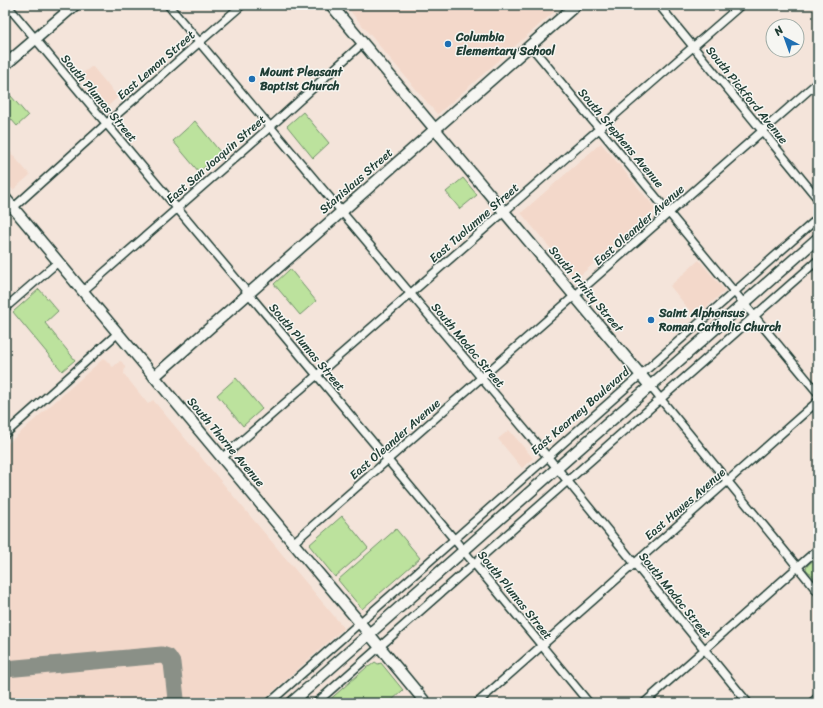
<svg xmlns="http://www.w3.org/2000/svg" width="823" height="708" font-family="Sriracha,sans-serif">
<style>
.built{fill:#f3d8ca}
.green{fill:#bce29d;stroke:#6e9068}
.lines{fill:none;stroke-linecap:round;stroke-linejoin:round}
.taxiway{stroke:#8a9087;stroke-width:17}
.street-casing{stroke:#1f3d34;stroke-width:10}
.secondary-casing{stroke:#1f3d34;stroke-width:13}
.street{stroke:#f6f6f2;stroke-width:7}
.secondary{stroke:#f6f6f2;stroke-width:10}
.poi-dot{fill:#1f6fb2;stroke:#f6f6f2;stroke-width:1.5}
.labels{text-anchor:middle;stroke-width:3;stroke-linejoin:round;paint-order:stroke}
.poi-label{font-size:12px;font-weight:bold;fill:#1f3d34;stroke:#f6f6f2;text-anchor:start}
.street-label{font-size:12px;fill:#1f3d34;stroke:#f6f6f2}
</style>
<rect width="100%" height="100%" fill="#f4e4da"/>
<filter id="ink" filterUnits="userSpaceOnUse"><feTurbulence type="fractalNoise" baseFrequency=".025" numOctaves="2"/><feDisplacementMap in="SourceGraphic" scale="8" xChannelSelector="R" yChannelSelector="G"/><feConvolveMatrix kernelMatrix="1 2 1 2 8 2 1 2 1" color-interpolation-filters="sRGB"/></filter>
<g filter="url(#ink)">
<path class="built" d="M345 5H562L439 113 437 114Z
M92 66 118 97 107 107 81 75Z
M601 143 656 209 576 279 521 213Z
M5 146 30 175 13 190 5 180Z
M699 260 725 291 695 317 670 286Z
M104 358 113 367 120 361 122 362 125 367 124 374 148 404 153 400 344 628 260 703H5V446Z
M509 430 533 458 522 468 498 439Z"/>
<path class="green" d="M5 89 28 116 17 126 5 112Z
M303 112 329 143 313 158 287 126Z
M195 121 221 153 199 172 173 141Z
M463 178 477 195 460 209 446 192Z
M290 269 316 301 300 315 274 284Z
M39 289 58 311 45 323 75 360 62 371 13 312Z
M236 378 262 409 243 426 217 395Z
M342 516 368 548 335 577 309 545Z
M396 529 420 558 362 609 338 580Z
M818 556V582L806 569 807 566Z
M375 662 378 664 381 663 403 690 389 703H326L367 667 370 666Z"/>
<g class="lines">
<path class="taxiway" d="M5 669 162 655 168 657 172 663 176 699 175 703"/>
<g class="street-casing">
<path id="street" d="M7 5 454 539 589 703
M168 5 557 468 748 703
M659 5 818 199
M530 45 818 393
M13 208 106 124 242 5
M83 291 270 127 363 43
M5 308 58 262
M650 386 818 592
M5 434 118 333
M222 458 741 5
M293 543 818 82
M269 703 818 218
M316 703 818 260
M477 703 818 401
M644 703 818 549
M811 703 818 697"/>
</g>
<g class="secondary-casing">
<path id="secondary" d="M331 5 650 386
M5 65 75 5
M5 198 360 623 426 703
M154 377 576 5
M291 703 818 238"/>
</g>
<use href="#street" class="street"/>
<use href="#secondary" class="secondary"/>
</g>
</g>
<g class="poi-dot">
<circle cx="448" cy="44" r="4"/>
<circle cx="252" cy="79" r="4"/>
<circle cx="651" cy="320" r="4"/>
</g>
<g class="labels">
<g class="poi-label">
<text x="456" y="41">Columbia<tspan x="456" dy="14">Elementary School</tspan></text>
<text x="260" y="76">Mount Pleasant<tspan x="260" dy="14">Baptist Church</tspan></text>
<text x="659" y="317">Saint Alphonsus<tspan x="659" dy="14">Roman Catholic Church</tspan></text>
</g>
<g class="street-label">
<text transform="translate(156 65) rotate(-41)" y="4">East Lemon Street</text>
<text transform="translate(747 95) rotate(51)" y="4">South Pickford Avenue</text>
<text transform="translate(99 98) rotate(50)" y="4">South Plumas Street</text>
<text transform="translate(621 138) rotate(50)" y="4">South Stephens Avenue</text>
<text transform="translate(216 159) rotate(-41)" y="4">East San Joaquin Street</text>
<text transform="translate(356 181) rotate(-41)" y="4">Stanislaus Street</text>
<text transform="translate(474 223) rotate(-41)" y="4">East Tuolumne Street</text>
<text transform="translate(639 225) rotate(-41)" y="4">East Oleander Avenue</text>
<text transform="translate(586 289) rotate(50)" y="4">South Trinity Street</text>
<text transform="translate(468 345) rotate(50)" y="4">South Modoc Street</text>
<text transform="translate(307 347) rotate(50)" y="4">South Plumas Street</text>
<text transform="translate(580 411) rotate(-41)" y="4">East Kearney Boulevard</text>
<text transform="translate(395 439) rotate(-41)" y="4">East Oleander Avenue</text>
<text transform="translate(226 442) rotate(50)" y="4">South Thorne Avenue</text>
<text transform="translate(685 504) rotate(-41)" y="4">East Hawes Avenue</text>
<text transform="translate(515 595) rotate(51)" y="4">South Plumas Street</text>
<text transform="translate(675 595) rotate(51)" y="4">South Modoc Street</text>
</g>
</g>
<rect width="823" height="708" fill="none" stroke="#f6f6f2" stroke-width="20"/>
<rect x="10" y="10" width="803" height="688" fill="none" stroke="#1f3d34" stroke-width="1.5" filter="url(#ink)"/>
<g transform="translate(785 38) rotate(319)"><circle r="19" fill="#f6f6f2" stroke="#a0aca6"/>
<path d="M0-3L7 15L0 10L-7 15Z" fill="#1f6fb2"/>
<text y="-6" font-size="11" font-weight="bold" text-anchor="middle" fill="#1f3d34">N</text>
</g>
</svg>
